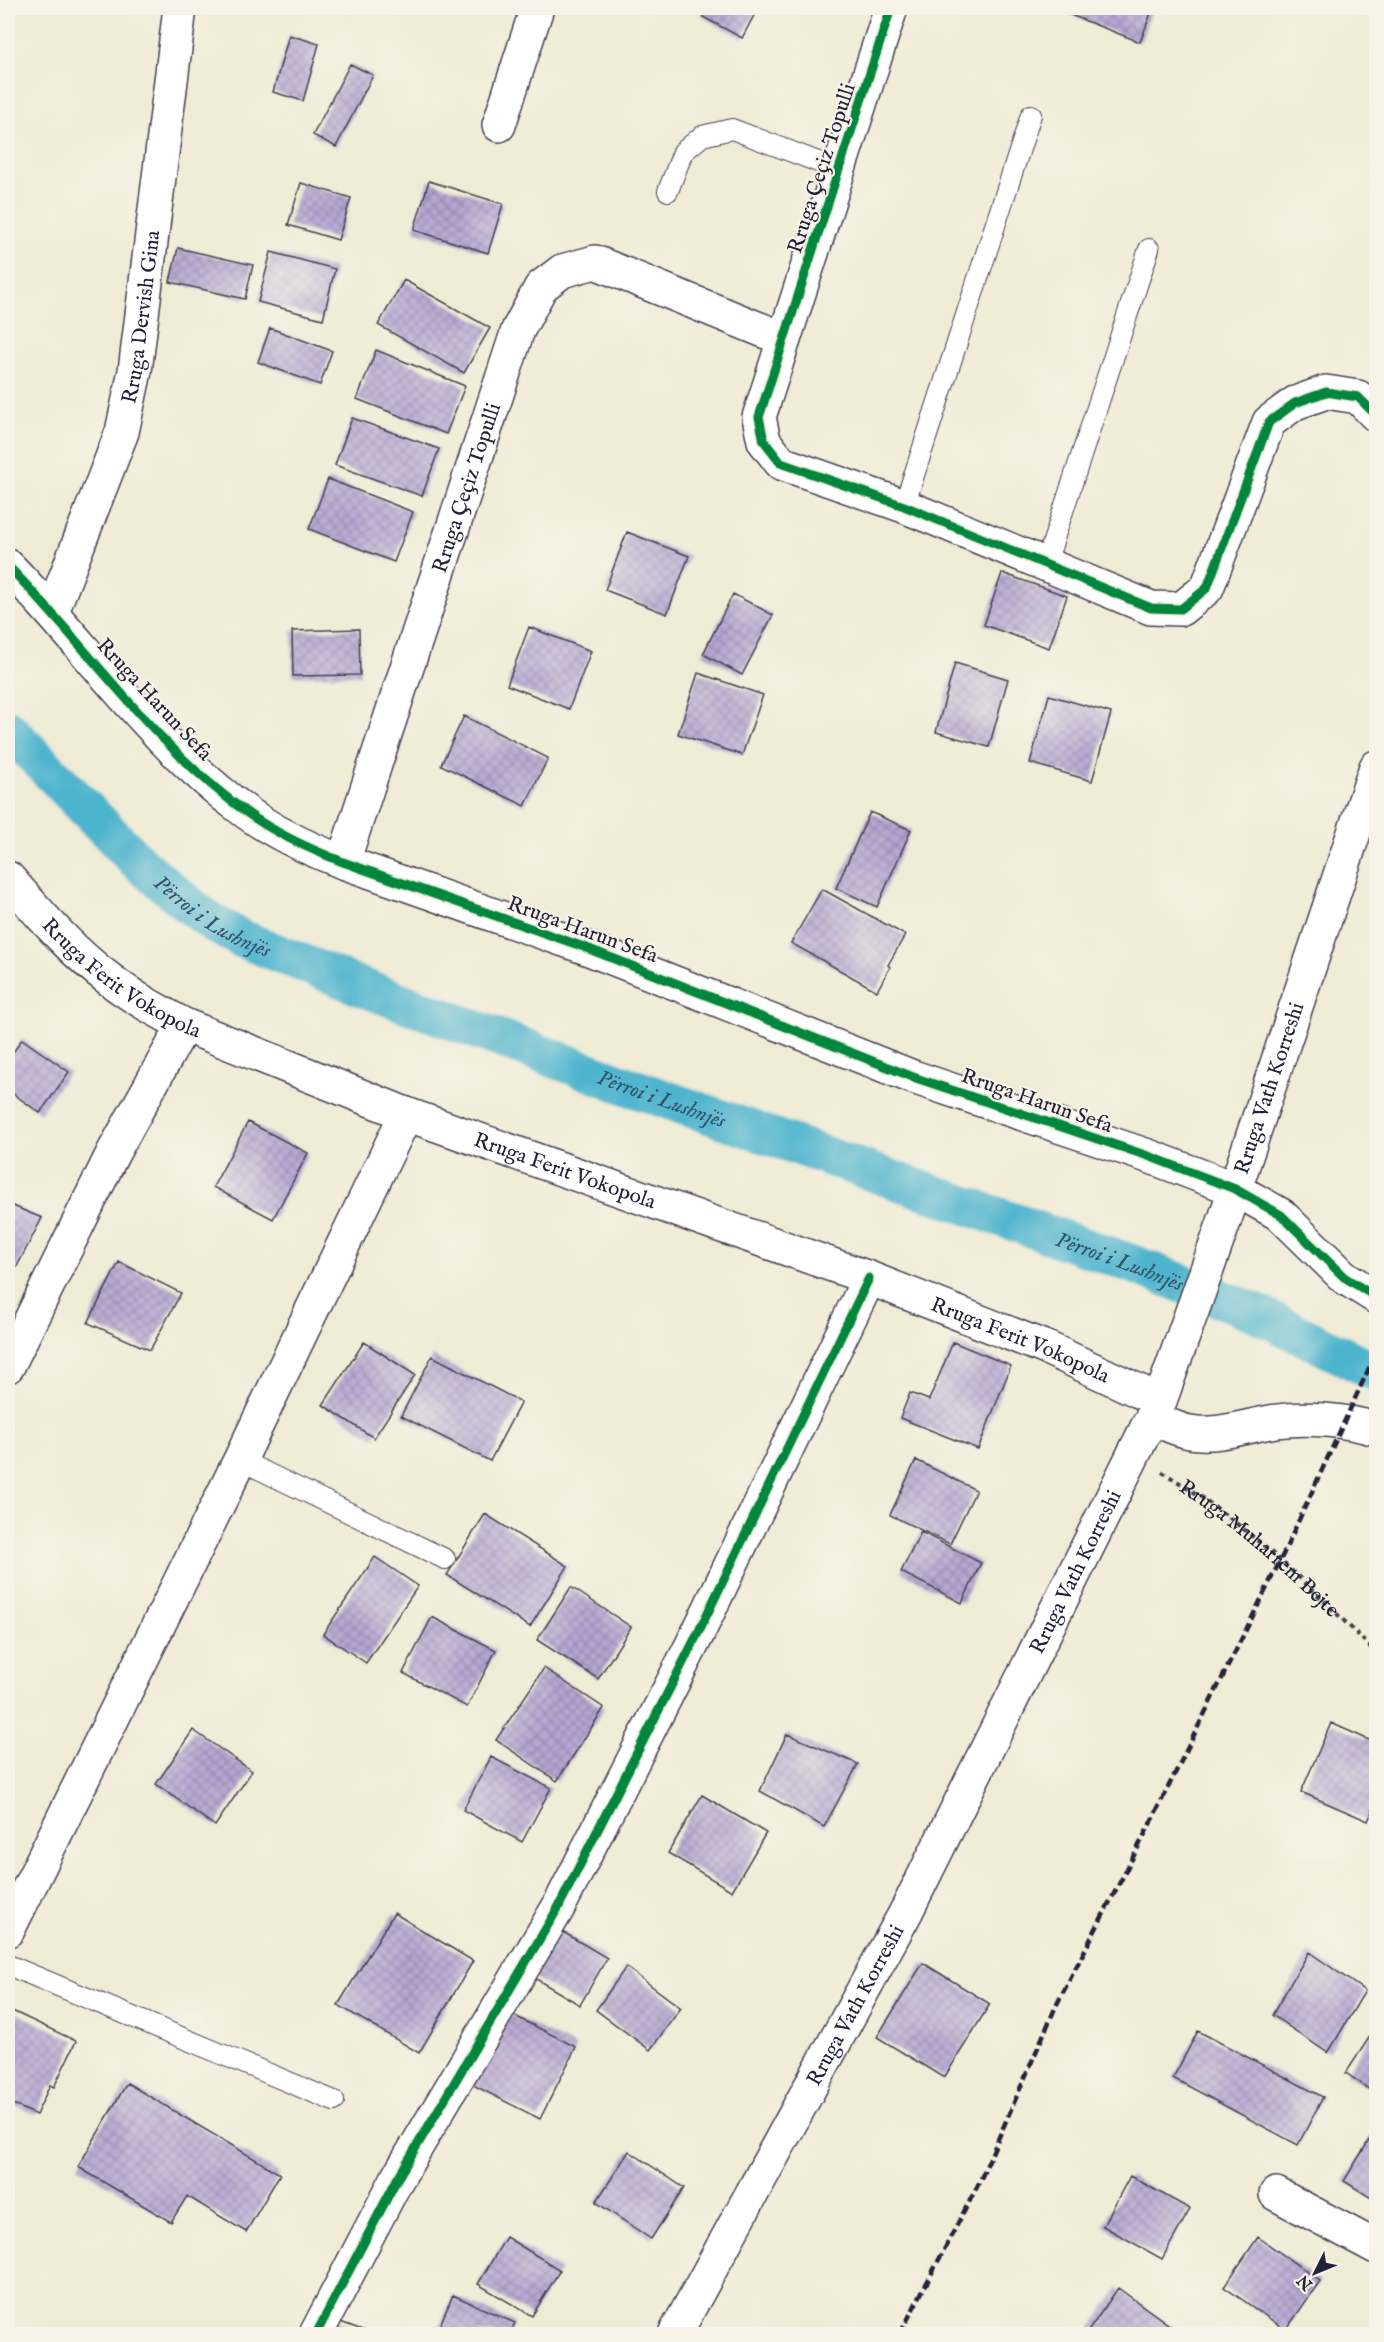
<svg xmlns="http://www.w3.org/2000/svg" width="1384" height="2342" font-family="'IM FELL English',serif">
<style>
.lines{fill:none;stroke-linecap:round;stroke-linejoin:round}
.canal{stroke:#4eb4cd;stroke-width:39}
.building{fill:url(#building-cross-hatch)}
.service-casing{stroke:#414052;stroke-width:22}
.minor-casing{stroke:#414052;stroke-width:36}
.secondary-casing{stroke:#414052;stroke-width:36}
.path{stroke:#414052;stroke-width:4;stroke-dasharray:4.5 4.5;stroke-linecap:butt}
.service{stroke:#fff;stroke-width:20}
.minor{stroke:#fff;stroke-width:33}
.secondary{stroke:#fff;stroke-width:33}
.rail{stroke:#22223b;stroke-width:4.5;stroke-dasharray:9 4.5;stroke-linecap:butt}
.cycleway-casing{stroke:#f7f3e8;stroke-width:13}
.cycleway{stroke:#00873e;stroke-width:9}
.labels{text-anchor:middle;stroke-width:4.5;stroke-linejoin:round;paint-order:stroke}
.street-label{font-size:21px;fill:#22223b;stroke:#f7f3e8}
.water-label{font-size:22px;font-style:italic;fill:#31556e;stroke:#f7f3e8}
</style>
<defs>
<pattern id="building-cross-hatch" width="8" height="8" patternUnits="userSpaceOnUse" patternTransform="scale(1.5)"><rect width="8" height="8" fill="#b7a5d3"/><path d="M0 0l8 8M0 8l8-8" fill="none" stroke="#9486ac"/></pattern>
</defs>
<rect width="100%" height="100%" fill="#f7f3e8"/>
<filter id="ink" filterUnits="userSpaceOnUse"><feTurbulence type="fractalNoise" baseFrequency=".0167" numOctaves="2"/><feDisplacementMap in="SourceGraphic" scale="12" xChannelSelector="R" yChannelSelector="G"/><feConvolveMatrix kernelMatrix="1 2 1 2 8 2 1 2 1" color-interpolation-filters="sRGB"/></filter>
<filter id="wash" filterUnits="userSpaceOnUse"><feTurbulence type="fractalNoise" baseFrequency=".008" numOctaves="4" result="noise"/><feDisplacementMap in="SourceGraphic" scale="24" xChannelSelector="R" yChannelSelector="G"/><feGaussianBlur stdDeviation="1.35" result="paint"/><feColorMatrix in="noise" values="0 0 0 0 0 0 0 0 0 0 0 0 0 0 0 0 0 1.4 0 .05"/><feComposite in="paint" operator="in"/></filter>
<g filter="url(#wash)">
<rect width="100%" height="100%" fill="#efebd4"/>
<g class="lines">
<path class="canal" id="s1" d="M8 729 138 862 189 905 213 923 240 938 364 988 625 1085 1138 1266 1254 1312 1376 1372"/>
</g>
<g id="blocks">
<path class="building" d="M708 8H758L742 38 703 17Z
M1070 8H1153L1140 42 1068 14Z
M289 35 319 44 303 101 273 92Z
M350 64 373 75 336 147 313 135Z
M429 181 503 204 488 253 414 230Z
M301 183 351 198 338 240 288 225Z
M178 248 253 265 245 299 170 282Z
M271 252 335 269 323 319 258 302Z
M404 280 490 328 464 373 378 325Z
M270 328 332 351 320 385 258 362Z
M376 350 465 386 446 434 357 399Z
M352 418 439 449 422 496 335 465Z
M328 479 413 512 394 562 309 529Z
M627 532 689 556 667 614 605 590Z
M1002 573 1067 596 1049 648 984 625Z
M733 594 773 615 742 675 703 654Z
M529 627 591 651 569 709 507 685Z
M359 629 360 675 293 676 292 631Z
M955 663 1008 679 989 747 936 732Z
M698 673 763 695 742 755 678 734Z
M1049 695 1111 713 1092 781 1030 763Z
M464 716 548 758 525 806 441 765Z
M870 812 911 830 877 907 836 888Z
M822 889 905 935 888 965 890 967 877 991 791 943Z
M22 1039 69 1072 40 1113 8 1090V1060Z
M248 1122 308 1153 273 1219 213 1187Z
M8 1204 42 1218 11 1278 8 1276Z
M119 1262 181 1293 150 1350 88 1323Z
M364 1342 415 1375 374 1438 323 1405Z
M953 1342 1011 1366 978 1449 900 1418 910 1393 929 1400Z
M432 1356 521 1402 490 1461 401 1416Z
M916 1460 976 1490 950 1544 890 1515Z
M485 1514 568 1566 530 1627 447 1575Z
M921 1532 981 1563 962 1603 901 1572Z
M375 1557 418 1586 366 1663 323 1634Z
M571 1587 631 1627 598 1679 537 1640Z
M432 1617 496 1650 467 1707 403 1673Z
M544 1668 604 1708 557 1781 496 1740Z
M1331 1723 1376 1743V1802L1368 1821 1301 1792Z
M193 1730 252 1771 215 1826 156 1784Z
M787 1734 858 1764 824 1827 760 1791Z
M491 1757 551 1788 522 1842 463 1810Z
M702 1795 766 1833 732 1891 668 1853Z
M394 1913 473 1961 419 2053 338 2005Z
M558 1929 607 1958 580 2005 531 1976Z
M1309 1952 1365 1991 1328 2053 1272 2015Z
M923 1963 990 2004 944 2078 877 2037Z
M626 1967 681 2008 650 2050 596 2010Z
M8 2009 76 2041 54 2087 50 2085 36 2115 8 2102Z
M507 2012 576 2047 540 2119 471 2084Z
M1376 2027V2094L1346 2073Z
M1198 2031 1323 2097 1298 2145 1173 2078Z
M127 2083 280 2174 246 2232 187 2196 171 2222 78 2167Z
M1376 2129V2201L1344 2181Z
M629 2151 684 2188 651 2239 596 2202Z
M1130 2176 1190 2209 1162 2259 1103 2226Z
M506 2237 560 2270 532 2316 478 2284Z
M1258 2237 1320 2281 1286 2330 1224 2287Z
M1118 2288 1172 2327 1167 2334H1096L1089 2330Z
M453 2295 515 2323 510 2334H436Z
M335 2320 373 2334H329Z"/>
</g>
</g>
<g filter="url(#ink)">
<use href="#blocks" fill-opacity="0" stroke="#414052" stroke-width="1.5"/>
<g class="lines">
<g class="service-casing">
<path id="service" d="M668 191 683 152 702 136 732 129 839 170
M904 506 1031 115
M1046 563 1149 249
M240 1460 445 1559
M8 1965 334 2101"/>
</g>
<g class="minor-casing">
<g id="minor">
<path d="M891 8 759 417 764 441 781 463 904 506 1151 608 1181 609 1207 588 1269 422 1295 403 1326 392 1358 397 1376 415"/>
<path d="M499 125 537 8"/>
<path d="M8 566C88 647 153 745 246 812 276 834 309 849 343 862L584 947 913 1077 1151 1157 1235 1189 1281 1215 1344 1277 1376 1297"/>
<path id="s3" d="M52 612 122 432 135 371 180 8"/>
<path id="s4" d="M343 862 518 330 541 287 562 271 595 262 784 339"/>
<path id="s5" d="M8 878C39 913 71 951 109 979 132 997 158 1011 184 1025L406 1114 869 1278 1049 1349 1160 1401"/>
<path d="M8 1366 113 1153 184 1025"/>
<path d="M1152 1418C1164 1423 1177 1430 1190 1432 1218 1437 1249 1425 1276 1421 1308 1417 1346 1420 1376 1429"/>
<path d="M8 1930 240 1460 406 1114"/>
<path d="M1276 2194 1376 2247"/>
<path d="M316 2334 396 2181 558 1908 698 1633 869 1278"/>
</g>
</g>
<g class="secondary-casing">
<g id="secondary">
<path id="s6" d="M675 2334 907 1910 1160 1401 1224 1222 1376 767"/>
</g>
</g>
<path class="path" id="s2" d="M1162 1472C1241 1518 1312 1588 1376 1653"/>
<use href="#service" class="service"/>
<use href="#minor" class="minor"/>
<use href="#secondary" class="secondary"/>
<path class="rail" d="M900 2334 979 2183 1056 2006 1148 1828 1280 1561 1376 1353"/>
<g class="cycleway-casing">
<path id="cycleway" d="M891 8 759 417 764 441 781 463 904 506 1151 608 1181 609 1207 588 1269 422 1295 403 1326 392 1358 397 1376 415
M8 566C88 647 153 745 246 812 276 834 309 849 343 862L584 947 913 1077 1151 1157 1235 1189 1281 1215 1344 1277 1376 1297
M316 2334 396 2181 558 1908 698 1633 869 1278"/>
</g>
<use href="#cycleway" class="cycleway"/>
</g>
</g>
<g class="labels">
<g class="street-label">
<text transform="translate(821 168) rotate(-72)" y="7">Rruga Çeçiz Topulli</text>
<text dy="7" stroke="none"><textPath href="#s3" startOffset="310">Rruga Dervish Gina</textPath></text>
<text dy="7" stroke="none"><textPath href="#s4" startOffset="394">Rruga Çeçiz Topulli</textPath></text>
<text transform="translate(155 699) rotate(47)" y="7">Rruga Harun Sefa</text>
<text transform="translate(583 929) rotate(20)" y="7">Rruga Harun Sefa</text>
<text dy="7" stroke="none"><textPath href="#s5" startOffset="153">Rruga Ferit Vokopola</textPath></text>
<text dy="7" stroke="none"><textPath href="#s6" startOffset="1383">Rruga Vath Korreshi</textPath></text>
<text transform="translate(1037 1100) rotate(19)" y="7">Rruga Harun Sefa</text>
<text dy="7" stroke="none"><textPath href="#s5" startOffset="639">Rruga Ferit Vokopola</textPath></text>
<text dy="7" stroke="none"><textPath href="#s5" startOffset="1125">Rruga Ferit Vokopola</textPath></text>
<text dy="7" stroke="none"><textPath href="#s2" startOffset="124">Rruga Muharrem Bejte</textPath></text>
<text dy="7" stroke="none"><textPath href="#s6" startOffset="861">Rruga Vath Korreshi</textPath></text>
<text dy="7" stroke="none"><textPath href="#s6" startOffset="375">Rruga Vath Korreshi</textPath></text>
</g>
<g class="water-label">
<text dy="8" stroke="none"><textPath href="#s1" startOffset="279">Përroi i Lushnjës</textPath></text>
<text dy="8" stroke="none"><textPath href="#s1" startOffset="765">Përroi i Lushnjës</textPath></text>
<text dy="8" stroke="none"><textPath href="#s1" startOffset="1251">Përroi i Lushnjës</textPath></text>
</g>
</g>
<rect width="1384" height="2342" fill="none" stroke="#f7f3e8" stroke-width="30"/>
<g transform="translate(1315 2273) rotate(227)" stroke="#f7f3e8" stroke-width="4.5" paint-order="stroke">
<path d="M0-4.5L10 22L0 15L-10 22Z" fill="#22223b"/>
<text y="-9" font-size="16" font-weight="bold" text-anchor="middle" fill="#22223b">N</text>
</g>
</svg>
